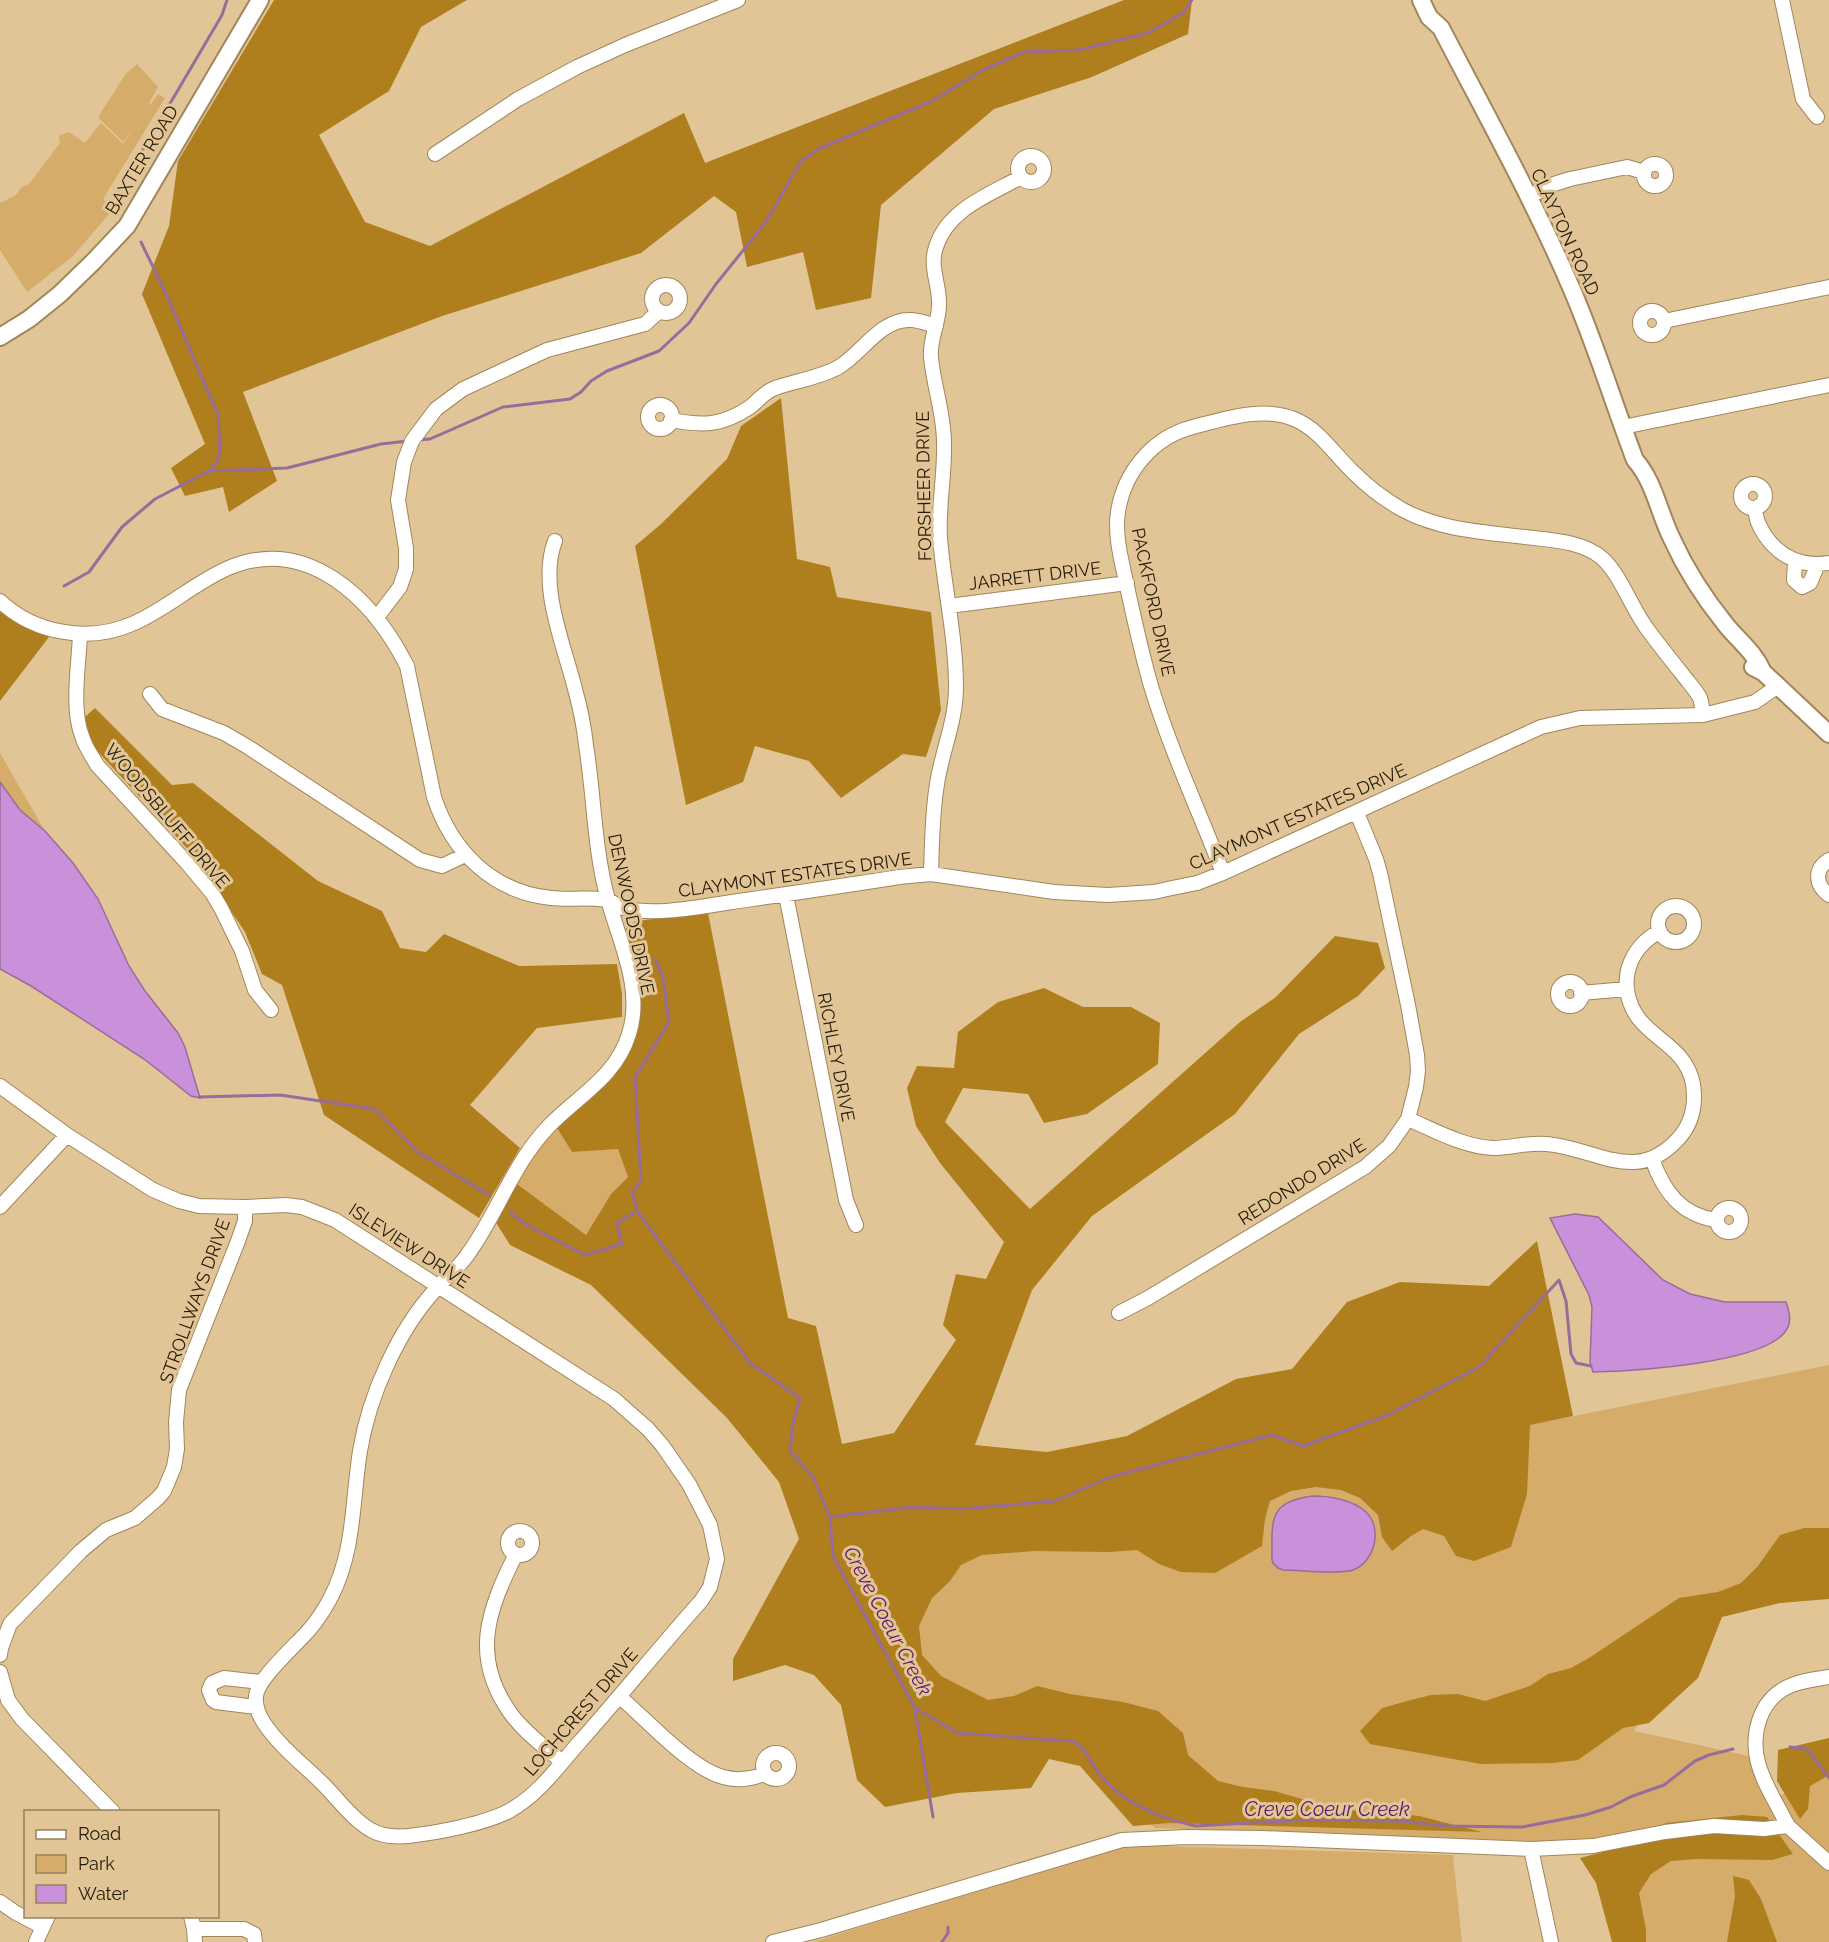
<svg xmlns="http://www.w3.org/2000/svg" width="1829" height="1942" font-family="Raleway,sans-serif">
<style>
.green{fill:#d5ac69}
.forest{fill:#af7e1d}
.water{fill:#ca90da;stroke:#986d9b;stroke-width:1.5}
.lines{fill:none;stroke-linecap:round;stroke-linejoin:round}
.stream{stroke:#986d9b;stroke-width:3}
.minor-casing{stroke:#a1865a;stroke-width:16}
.major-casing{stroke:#a1865a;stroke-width:20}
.minor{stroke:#fff;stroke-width:14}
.major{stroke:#fff;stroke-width:16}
.labels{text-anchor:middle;stroke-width:6;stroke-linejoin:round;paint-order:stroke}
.street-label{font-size:18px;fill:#251a08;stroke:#e2c597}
.water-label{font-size:20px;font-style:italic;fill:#5e166f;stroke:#e2c597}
</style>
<rect width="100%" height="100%" fill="#e2c597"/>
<path class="green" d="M137 64 158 87 149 103 151 104 158 94 165 98 103 199 114 208 73 256 27 292 0 250V203L16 195 22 187 29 184 60 143 59 136 69 132 85 143 101 123 123 144 133 129 123 142 98 117 125 75Z
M0 753 45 831 20 810 0 782Z
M557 1128 572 1152 618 1149 628 1177 611 1194 586 1235 517 1184 534 1151Z
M1829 1365V1577L1707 1600 1634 1731 1749 1756 1787 1832 1829 1866V1942H1623L1603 1837 1556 1842 1155 1828 1059 1748 874 1793 836 1564Z
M1829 1768V1853L1792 1825 1778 1797Z
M1129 1845 1453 1855 1462 1942H813Z"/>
<path class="forest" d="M274 0H467L421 27 389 91 319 135 365 222 430 246 684 113 705 163 1124 0H1192L1188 34 1092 77 994 109 881 205 871 298 816 310 803 252 747 267 736 212 714 196 641 253 442 316 243 392 277 481 229 512 223 487 185 496 171 468 205 444 142 294 169 226 178 161Z
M781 398 797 559 830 567 837 597 931 612 941 710 926 757 903 754 841 798 809 761 755 746 743 782 686 805 635 546 661 524 727 459 741 426Z
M0 612 49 637 0 701Z
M95 708 172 785 193 783 318 881 382 911 400 948 426 952 444 934 519 966 617 964 622 994V1017L537 1028 470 1105 520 1148 479 1218 324 1115 282 985 262 974 245 932 195 857 90 743 78 723Z
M708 913 788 1318 816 1326 842 1444 894 1433 956 1340 943 1325 956 1274 986 1279 1004 1242 940 1163 916 1126 907 1088 917 1066 954 1068 958 1032 998 1002 1044 988 1083 1007H1131L1160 1023 1158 1064 1087 1114 1044 1123 1028 1094 963 1088 945 1122 1030 1209 1240 1022 1276 997 1335 936 1378 943 1385 968 1358 996 1299 1034 1235 1114 1092 1216 1032 1290 975 1445 1047 1452 1127 1436 1236 1379 1292 1369 1347 1302 1400 1282 1489 1286 1537 1241 1573 1416 1530 1425 1527 1494 1511 1547 1474 1561 1456 1556 1444 1536 1423 1529 1411 1536 1392 1551 1382 1537 1378 1515 1360 1498 1341 1490 1316 1487 1291 1491 1270 1501 1265 1519 1262 1546 1215 1573 1181 1572 1159 1564 1137 1550 1109 1552 1034 1551 982 1555 961 1565 950 1581 932 1598 919 1626 922 1655 941 1676 988 1700 1014 1696 1037 1686 1070 1694 1123 1702 1158 1711 1183 1733 1188 1755 1218 1781 1243 1787 1274 1791 1336 1809 1419 1816 1482 1832 1169 1823 1133 1826 1080 1766 1049 1759 1031 1788 957 1793 885 1807 857 1780 841 1705 814 1675 785 1665 733 1681V1659L799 1539 779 1482 727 1418 591 1285 510 1245 495 1221 517 1184 586 1235 611 1194 628 1177 618 1149 572 1152 557 1128 620 1068 629 1047 624 930 635 921Z
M1804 1528H1829V1599L1780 1603 1722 1617 1698 1678 1649 1723 1623 1728 1578 1760 1552 1763 1481 1764 1370 1744 1360 1731 1382 1708 1411 1700 1431 1695 1458 1694 1485 1701 1530 1686 1548 1674 1571 1668 1589 1658 1679 1598 1718 1592 1741 1583 1758 1566 1780 1535Z
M1829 1738V1775L1810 1786 1808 1809 1800 1819 1777 1781 1778 1750Z
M1742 1815 1767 1817 1793 1854 1772 1860 1697 1859 1671 1861 1651 1874 1639 1893 1646 1930V1942H1612L1596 1883 1580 1858 1618 1848 1666 1823Z
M1733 1876 1749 1880 1761 1899 1777 1942H1727L1735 1896Z"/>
<path class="water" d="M0 782 20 810 45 831 73 863 98 899 129 966 145 991 178 1033 185 1047 200 1098 191 1096 144 1059 31 986 0 969Z
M1575 1214 1598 1217 1663 1280 1690 1294 1725 1302H1786C1789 1311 1792 1321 1787 1329 1768 1364 1631 1371 1593 1372L1590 1362 1592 1307 1589 1295 1550 1218Z
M1313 1496C1330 1496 1353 1500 1366 1512 1383 1528 1375 1562 1353 1570 1338 1575 1301 1570 1283 1570L1278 1568 1273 1563C1271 1558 1272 1555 1272 1549 1271 1513 1275 1501 1313 1496Z"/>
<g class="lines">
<path class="stream" d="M119 200 118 192 124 182 222 15 227 0
M418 440 430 439 503 407 570 399 581 392 591 381 607 371 659 351 689 323 716 284 766 222 801 161 818 149 930 102 987 68 1025 52 1079 50 1148 33 1183 13 1192 0
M209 471 287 468 381 444 408 441
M64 586 89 572 122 527 155 499 209 471 217 462 220 452 218 415 168 298 141 242
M199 1097 280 1095 375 1109 418 1152 489 1195
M637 1210 632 1193 641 1181 635 1077 669 1022 663 977 655 959
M510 1212 525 1224 585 1255 622 1244 617 1223 637 1211 750 1363 800 1398 793 1423 790 1451 813 1477 830 1517 833 1556 915 1708 957 1733 1071 1741C1087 1747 1088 1760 1098 1772 1121 1803 1159 1817 1195 1826L1305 1820 1401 1821 1444 1826 1522 1827 1585 1815 1611 1807 1630 1797 1664 1785 1695 1761 1709 1755 1733 1749
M830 1517 913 1507 961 1509 1055 1501 1110 1477 1272 1435 1303 1446 1388 1415 1479 1367 1559 1280 1566 1301 1571 1354 1576 1363 1591 1366
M915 1709 933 1817
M1790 1747 1803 1748 1808 1750 1829 1778
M942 1942 948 1933V1927"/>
<g class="minor-casing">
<path id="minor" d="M1782 0 1803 99 1817 117
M435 154 518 99 577 67 625 45 738 0
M1018 169a13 13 0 1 1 26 0a13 13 0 1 1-26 0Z
M1644 175a11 11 0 1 1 22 0a11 11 0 1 1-22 0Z
M1528 197 1554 184 1570 179 1627 167 1644 172
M652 299a14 14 0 1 1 28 0a14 14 0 1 1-28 0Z
M1640 323a12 12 0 1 1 24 0a12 12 0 1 1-24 0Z
M1664 321 1829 287
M648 417a12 12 0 1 1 24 0a12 12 0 1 1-24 0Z
M671 420C703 426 722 426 750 407 759 400 764 392 775 388 796 381 818 378 837 368 861 355 879 320 909 320 917 319 928 324 936 326
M1623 427 1829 385
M1741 496a12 12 0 1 1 24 0a12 12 0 1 1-24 0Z
M1756 508C1755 519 1759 525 1764 534 1779 557 1802 567 1829 563
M1795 561 1794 580 1802 587 1810 583 1818 564
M0 601C34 633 88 643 132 624 165 610 193 584 226 569 307 533 373 599 407 666L434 797C452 852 493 892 551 898 569 900 588 897 606 900 612 901 617 906 623 908 657 916 698 907 732 902 787 894 843 886 899 877L931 874 1054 892 1108 895 1154 892 1172 888 1197 883 1223 873 1541 727 1580 718 1703 715 1755 702 1778 686
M949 606 1127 583
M377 617 400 587 406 569V548L398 500 404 462 412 441 436 409 463 389 547 350 645 324 659 311
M80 634C79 664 71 708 82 736 85 747 92 756 97 765L187 863 212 893 221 908 242 951 255 990 271 1010
M150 694 162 709 224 733 248 747 420 860 442 866 465 855
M1829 860C1814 869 1815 885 1829 895
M1223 873C1199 811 1170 749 1151 686 1142 655 1135 623 1128 591 1123 566 1114 537 1118 512 1124 472 1153 437 1193 427 1224 419 1263 406 1294 419 1319 429 1334 454 1353 472 1368 487 1385 500 1403 510 1440 530 1484 532 1525 537 1550 540 1582 541 1602 558 1620 574 1632 609 1648 630 1659 645 1671 660 1683 675 1688 682 1696 690 1700 698 1702 703 1702 710 1703 715
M931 874C932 844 932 814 937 784 942 751 956 721 956 687 956 637 944 587 940 538 938 506 945 475 944 443 944 414 934 387 931 358 929 340 939 323 939 305 940 285 929 267 936 247 948 209 989 195 1021 177
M786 895 846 1200 856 1225
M1658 924a18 18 0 1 1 36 0a18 18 0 1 1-36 0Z
M1558 994a12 12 0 1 1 24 0a12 12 0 1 1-24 0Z
M1581 993 1627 989
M0 1086 67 1135 153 1190 179 1201 199 1206 245 1207 286 1205 302 1207 335 1220 614 1399 648 1429 662 1445 689 1484 710 1525 717 1559 710 1587 701 1601C659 1648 619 1698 577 1745 556 1769 538 1795 509 1811 485 1824 436 1833 408 1836 396 1837 382 1837 371 1830 353 1820 338 1799 323 1784 304 1765 279 1746 264 1723 258 1714 255 1706 256 1696 258 1678 295 1646 309 1630 317 1621 324 1610 330 1599 355 1552 352 1501 360 1451 369 1396 398 1330 436 1289 446 1277 459 1268 468 1254 498 1213 513 1163 549 1126 578 1096 616 1077 629 1034 644 988 618 939 607 896 594 846 594 795 586 745 584 726 580 707 575 689 564 645 538 585 555 541
M1408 1119C1434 1130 1464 1147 1493 1148 1511 1148 1529 1142 1547 1144 1598 1149 1636 1185 1678 1139 1692 1124 1696 1104 1693 1084 1684 1038 1634 1039 1627 990 1624 964 1638 943 1660 931
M1652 1159C1664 1192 1681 1215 1716 1220
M0 1207 67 1135
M1717 1220a12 12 0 1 1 24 0a12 12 0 1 1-24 0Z
M1119 1313 1148 1298 1365 1167 1389 1146 1408 1119 1416 1087 1418 1071 1417 1055 1408 1005 1380 873 1376 859 1357 813
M508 1543a12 12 0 1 1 24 0a12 12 0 1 1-24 0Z
M516 1554C488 1610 470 1657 511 1714 525 1733 545 1747 562 1762
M0 1655 1 1648 10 1624 81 1551 106 1530 135 1518 158 1498 164 1491 174 1467 177 1449 176 1422 179 1390 238 1241 245 1221V1207
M0 1672 8 1700 22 1719 113 1812
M620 1697C646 1719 691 1769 723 1777 737 1781 751 1779 764 1774
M256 1707 216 1702 213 1700 209 1690 212 1683 224 1678 260 1682
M763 1766a13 13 0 1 1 26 0a13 13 0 1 1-26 0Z
M1788 1826C1769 1788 1743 1756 1762 1713 1768 1700 1779 1690 1792 1685 1804 1680 1817 1679 1829 1677
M1531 1849 1551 1942
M0 1902 16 1913 43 1927
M191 1916 194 1929 195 1942
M194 1929H244L254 1934 255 1942
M36 1942 48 1916
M773 1942 821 1930 1122 1840 1187 1837 1262 1838 1531 1849 1593 1846 1665 1832 1714 1826 1764 1829 1788 1826 1829 1863"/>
</g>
<g class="major-casing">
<path id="major" d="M1421 0 1429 17 1441 28C1485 113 1532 197 1570 285 1595 342 1613 402 1635 460 1654 481 1659 513 1672 539 1686 570 1705 599 1726 625 1739 641 1755 653 1763 672
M0 337 29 319 60 294 93 262 127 226 260 0
M1753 667 1763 672 1829 734"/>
</g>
<use href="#minor" class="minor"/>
<use href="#major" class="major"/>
</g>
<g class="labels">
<g class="street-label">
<text transform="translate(142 160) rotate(-59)" y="6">BAXTER ROAD</text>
<text transform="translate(1565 232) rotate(65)" y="6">CLAYTON ROAD</text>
<text transform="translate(924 486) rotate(-91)" y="6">FORSHEER DRIVE</text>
<text transform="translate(1035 576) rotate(-7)" y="6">JARRETT DRIVE</text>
<text transform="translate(1153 602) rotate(78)" y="6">PACKFORD DRIVE</text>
<text transform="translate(167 816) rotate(50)" y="6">WOODSBLUFF DRIVE</text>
<text transform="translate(1298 817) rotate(-24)" y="6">CLAYMONT ESTATES DRIVE</text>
<text transform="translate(795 875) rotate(-8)" y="6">CLAYMONT ESTATES DRIVE</text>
<text transform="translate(631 914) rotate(78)" y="6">DENWOODS DRIVE</text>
<text transform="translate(836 1057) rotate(79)" y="6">RICHLEY DRIVE</text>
<text transform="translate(1302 1182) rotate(-32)" y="6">REDONDO DRIVE</text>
<text transform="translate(409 1246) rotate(33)" y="6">ISLEVIEW DRIVE</text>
<text transform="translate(195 1301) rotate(-70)" y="6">STROLLWAYS DRIVE</text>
<text transform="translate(581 1712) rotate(-49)" y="6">LOCHCREST DRIVE</text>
</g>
<g class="water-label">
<text transform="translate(888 1621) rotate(62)" y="7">Creve Coeur Creek</text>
<text x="1327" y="1816">Creve Coeur Creek</text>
</g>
</g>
<rect x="24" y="1810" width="195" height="108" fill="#e2c597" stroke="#96815e" stroke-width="1.5"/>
<rect x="36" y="1830" width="30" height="9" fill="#ffffff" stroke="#96815e" stroke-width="1.5"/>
<text x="78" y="1840" font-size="18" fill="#251a08">Road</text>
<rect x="36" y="1855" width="30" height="18" fill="#d5ac69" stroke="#96815e" stroke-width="1.5"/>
<text x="78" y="1870" font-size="18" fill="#251a08">Park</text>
<rect x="36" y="1885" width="30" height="18" fill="#ca90da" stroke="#96815e" stroke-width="1.5"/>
<text x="78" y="1900" font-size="18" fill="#251a08">Water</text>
</svg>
